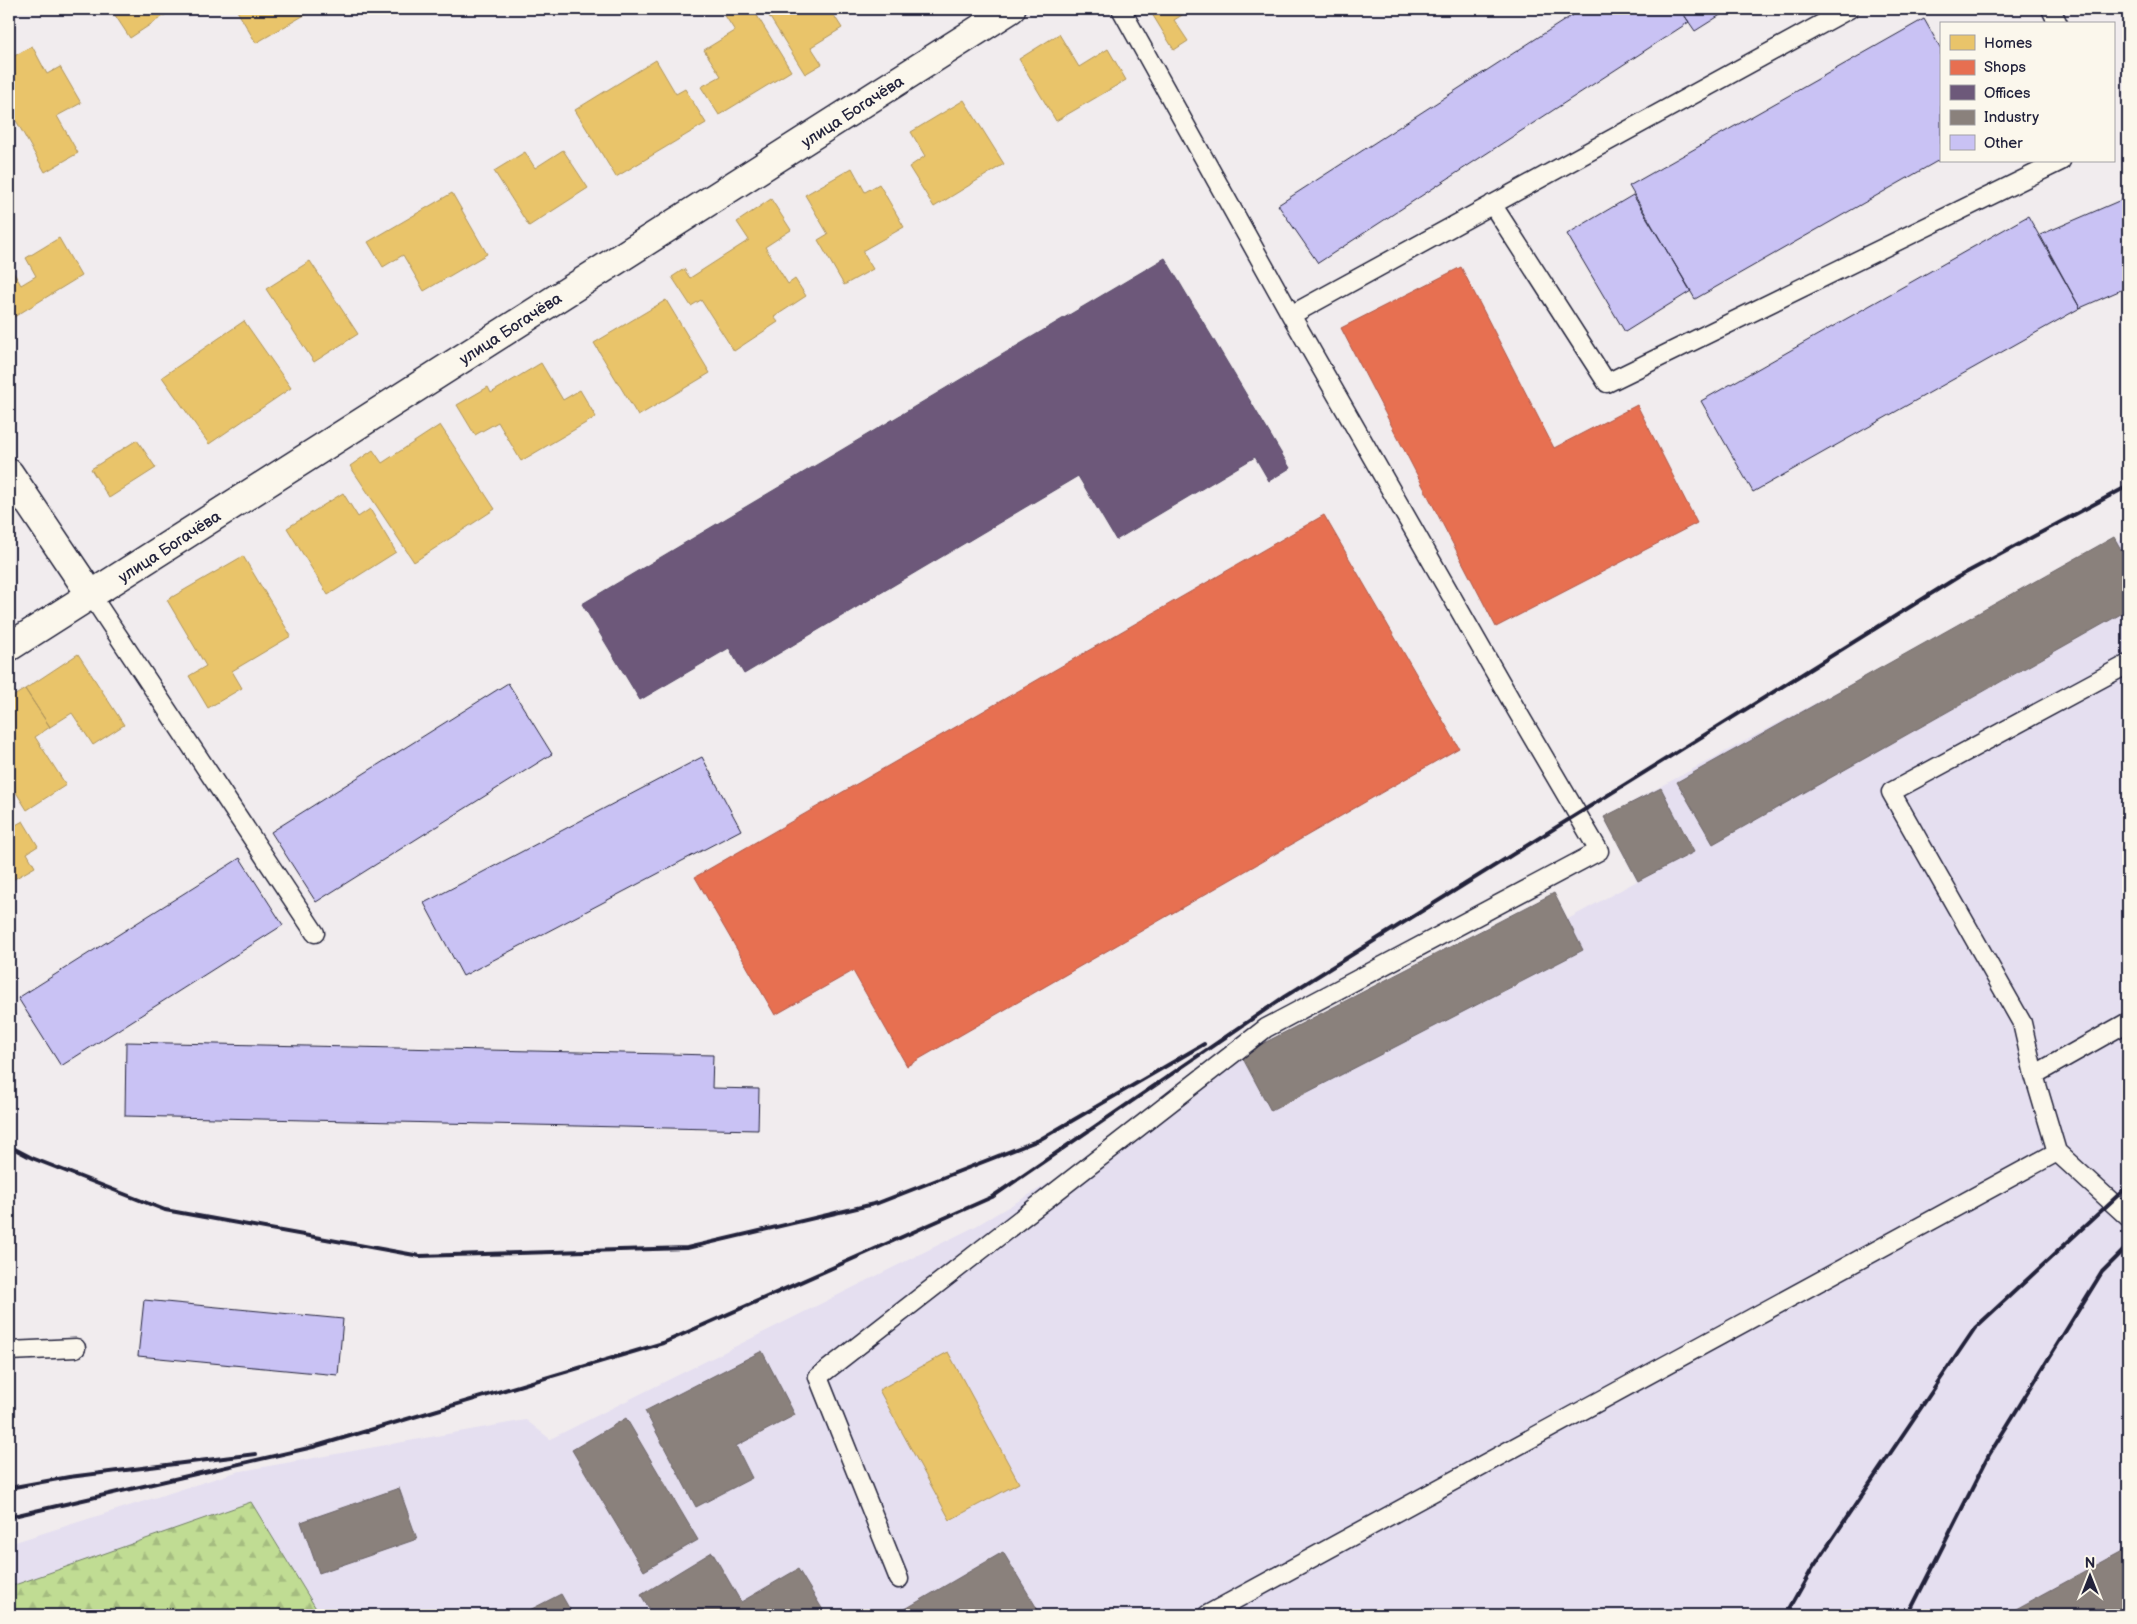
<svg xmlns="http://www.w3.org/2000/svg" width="2137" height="1624" font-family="'Balsamiq Sans',sans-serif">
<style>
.built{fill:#e5dff0}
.forest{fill:url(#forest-firs);stroke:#717f67}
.homes{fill:#e9c46a;stroke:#ad935c}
.shops{fill:#e76f51;stroke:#ac584a}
.offices{fill:#6d597a;stroke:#564867}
.industry{fill:#8a817c;stroke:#6b6468}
.building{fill:#c9c2f4;stroke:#22223b}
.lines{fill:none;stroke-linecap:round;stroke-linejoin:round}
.service-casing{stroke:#22223b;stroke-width:21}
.minor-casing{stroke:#22223b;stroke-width:31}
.service{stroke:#fbf7ec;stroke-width:18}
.minor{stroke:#fbf7ec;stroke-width:28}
.rail{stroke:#22223b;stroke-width:4}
.labels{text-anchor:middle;stroke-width:5;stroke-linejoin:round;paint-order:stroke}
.street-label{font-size:16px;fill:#22223b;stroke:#fbf7ec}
</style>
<defs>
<pattern id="forest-firs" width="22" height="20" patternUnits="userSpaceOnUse" patternTransform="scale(1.25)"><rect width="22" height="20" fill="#c0dc93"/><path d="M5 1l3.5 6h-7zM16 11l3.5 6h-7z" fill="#a5bc80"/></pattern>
</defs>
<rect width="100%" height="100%" fill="#f1ecee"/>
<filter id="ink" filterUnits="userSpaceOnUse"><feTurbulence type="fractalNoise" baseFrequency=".02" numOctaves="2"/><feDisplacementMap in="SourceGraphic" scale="10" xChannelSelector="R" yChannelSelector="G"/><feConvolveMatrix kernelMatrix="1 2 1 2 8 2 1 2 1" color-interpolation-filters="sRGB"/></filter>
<g filter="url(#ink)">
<path class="built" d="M2128 535V1615H9V1544L236 1472 526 1420 550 1439 974 1227 1182 1105 1241 1055 1554 894 1568 919 1637 881 1604 817Z"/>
<path class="forest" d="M251 1502 320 1615H9V1587Z"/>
<path class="homes" d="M111 9H174L130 38Z
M236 9H315L256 43Z
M732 9H753L791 71 719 115 701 87 721 76 704 50 735 31 724 14Z
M780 9H830L842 28 811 47 822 64 805 74 769 16Z
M1149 9H1192L1174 20 1188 41 1174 50Z
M1059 34 1079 67 1108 49 1126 80 1056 121 1019 59Z
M32 46 47 74 60 67 81 103 57 116 78 153 45 172 9 108V59Z
M656 60 676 94 685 89 706 123 616 177 575 110Z
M964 100 1004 164 934 207 909 167 925 156 911 132Z
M563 150 588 188 529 226 494 171 525 152 535 168Z
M852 168 865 192 879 184 904 227 862 251 873 269 844 285 818 240 828 234 805 195Z
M452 193 487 254 424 291 403 255 383 267 368 242Z
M771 199 791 230 765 247 788 284 795 279 806 296 774 317 778 322 734 351 701 300 691 306 672 277 684 269 690 278 749 240 737 222Z
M59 238 81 276 9 320V265L21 285 36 276 26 258Z
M310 261 358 334 314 362 266 289Z
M666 300 710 373 638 416 594 343Z
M244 321 291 388 209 444 162 377Z
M541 363 563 400 580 390 596 417 521 461 498 422 475 435 457 405 488 387 491 393Z
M440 425 495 509 414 562 350 466 373 450 382 463Z
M137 440 156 468 109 498 91 469Z
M343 493 358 517 370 509 396 552 328 595 287 528Z
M243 556 291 636 232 671 242 688 208 708 189 676 206 666 167 600Z
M78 654 124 725 93 745 72 713 50 727 25 689Z
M25 689 50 727 35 737 66 785 27 810 9 781V699Z
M23 821 38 846 27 853 35 867 9 882V822L12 827Z
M948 1352 1019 1483 950 1520 879 1390Z"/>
<path class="shops" d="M1461 267 1554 448 1637 405 1697 523 1496 627 1341 328Z
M1324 515 1459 748 907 1066 853 971 775 1015 695 877Z"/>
<path class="offices" d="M1165 258 1290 468 1269 481 1255 457 1116 540 1078 476 744 674 729 648 640 700 582 604Z"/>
<path class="industry" d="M2114 537 2128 562V610L1713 844 1677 782Z
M1661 788 1694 852 1638 881 1604 817Z
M1554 893 1583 950 1271 1111 1241 1055Z
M762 1351 795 1415 736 1446 752 1478 696 1507 645 1411Z
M626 1418 698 1540 644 1571 572 1450Z
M399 1488 417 1539 319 1573 301 1522Z
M2128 1548V1615H2005Z
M712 1552 741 1602 798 1569 826 1615H653L641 1595Z
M1003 1552 1041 1615H895Z
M561 1594 573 1615H520Z"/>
<path class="building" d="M1582 9H1680L1689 22 1318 263 1278 205Z
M1680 9H1730L1695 31Z
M2094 9H2106L2098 14Z
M1924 19 1941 49V159L1695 299 1629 186Z
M1633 195 1691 291 1625 332 1567 234Z
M2128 197V287L2080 308 2040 235Z
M2028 216 2080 308 1753 492 1701 401Z
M508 683 552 754 316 902 271 832Z
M702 757 741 830 463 976 424 903Z
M240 858 283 925 61 1066 18 998Z
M126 1042 713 1055 712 1088 759 1089 758 1130 125 1116Z
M144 1300 343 1319 338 1375 138 1356Z"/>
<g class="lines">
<g class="service-casing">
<path id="service" d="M2051 9 2058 24
M1492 204 1607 383 2061 161
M1291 315 1849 9
M91 595 315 933
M2128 664 1891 792 2022 1023 2034 1075 2057 1152 2128 1217
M2034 1075 2128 1022
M9 1351 76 1348
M899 1579 818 1377 1266 1028 1599 851 1517 711 1291 315 1121 9
M1207 1615 2057 1152"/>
</g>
<g class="minor-casing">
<path id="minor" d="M9 473 91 595
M9 647 1011 9"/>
</g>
<use href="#service" class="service"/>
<use href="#minor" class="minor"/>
<path class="rail" d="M9 1146 32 1158 165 1210 420 1256 687 1248 878 1203 1039 1140 1204 1044
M9 1488 69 1477 256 1454
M9 1517 313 1447 663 1343 992 1197 1284 997 1958 577 2128 486
M1786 1615 1812 1569 1975 1328 2128 1186
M1908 1615 1989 1455 2102 1272 2128 1246"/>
</g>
</g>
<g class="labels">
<g class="street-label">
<text transform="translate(852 111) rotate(-33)" y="6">улица Богачёва</text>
<text transform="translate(510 328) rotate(-33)" y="6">улица Богачёва</text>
<text transform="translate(169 546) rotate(-33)" y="6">улица Богачёва</text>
</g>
</g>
<rect width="2137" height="1624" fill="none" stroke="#fbf7ec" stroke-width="30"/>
<rect x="15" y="15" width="2107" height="1594" fill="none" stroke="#22223b" stroke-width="2" filter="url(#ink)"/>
<rect x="1940" y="22" width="175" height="140" fill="#fbf7ec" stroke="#a4a2a5"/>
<rect x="1950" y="35" width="25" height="15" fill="#e9c46a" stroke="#a4a2a5"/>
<text x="1984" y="48" font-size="15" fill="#22223b">Homes</text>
<rect x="1950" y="60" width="25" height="15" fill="#e76f51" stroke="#a4a2a5"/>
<text x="1984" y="72" font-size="15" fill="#22223b">Shops</text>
<rect x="1950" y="85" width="25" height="15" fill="#6d597a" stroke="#a4a2a5"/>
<text x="1984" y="98" font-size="15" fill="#22223b">Offices</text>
<rect x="1950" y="110" width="25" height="15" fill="#8a817c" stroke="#a4a2a5"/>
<text x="1984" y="122" font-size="15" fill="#22223b">Industry</text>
<rect x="1950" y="135" width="25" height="15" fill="#c9c2f4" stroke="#a4a2a5"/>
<text x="1984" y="148" font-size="15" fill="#22223b">Other</text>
<g transform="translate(2090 1576)" stroke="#fbf7ec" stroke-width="4" paint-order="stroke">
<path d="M0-4L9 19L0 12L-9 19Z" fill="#22223b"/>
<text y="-8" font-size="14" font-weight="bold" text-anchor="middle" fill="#22223b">N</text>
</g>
</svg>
